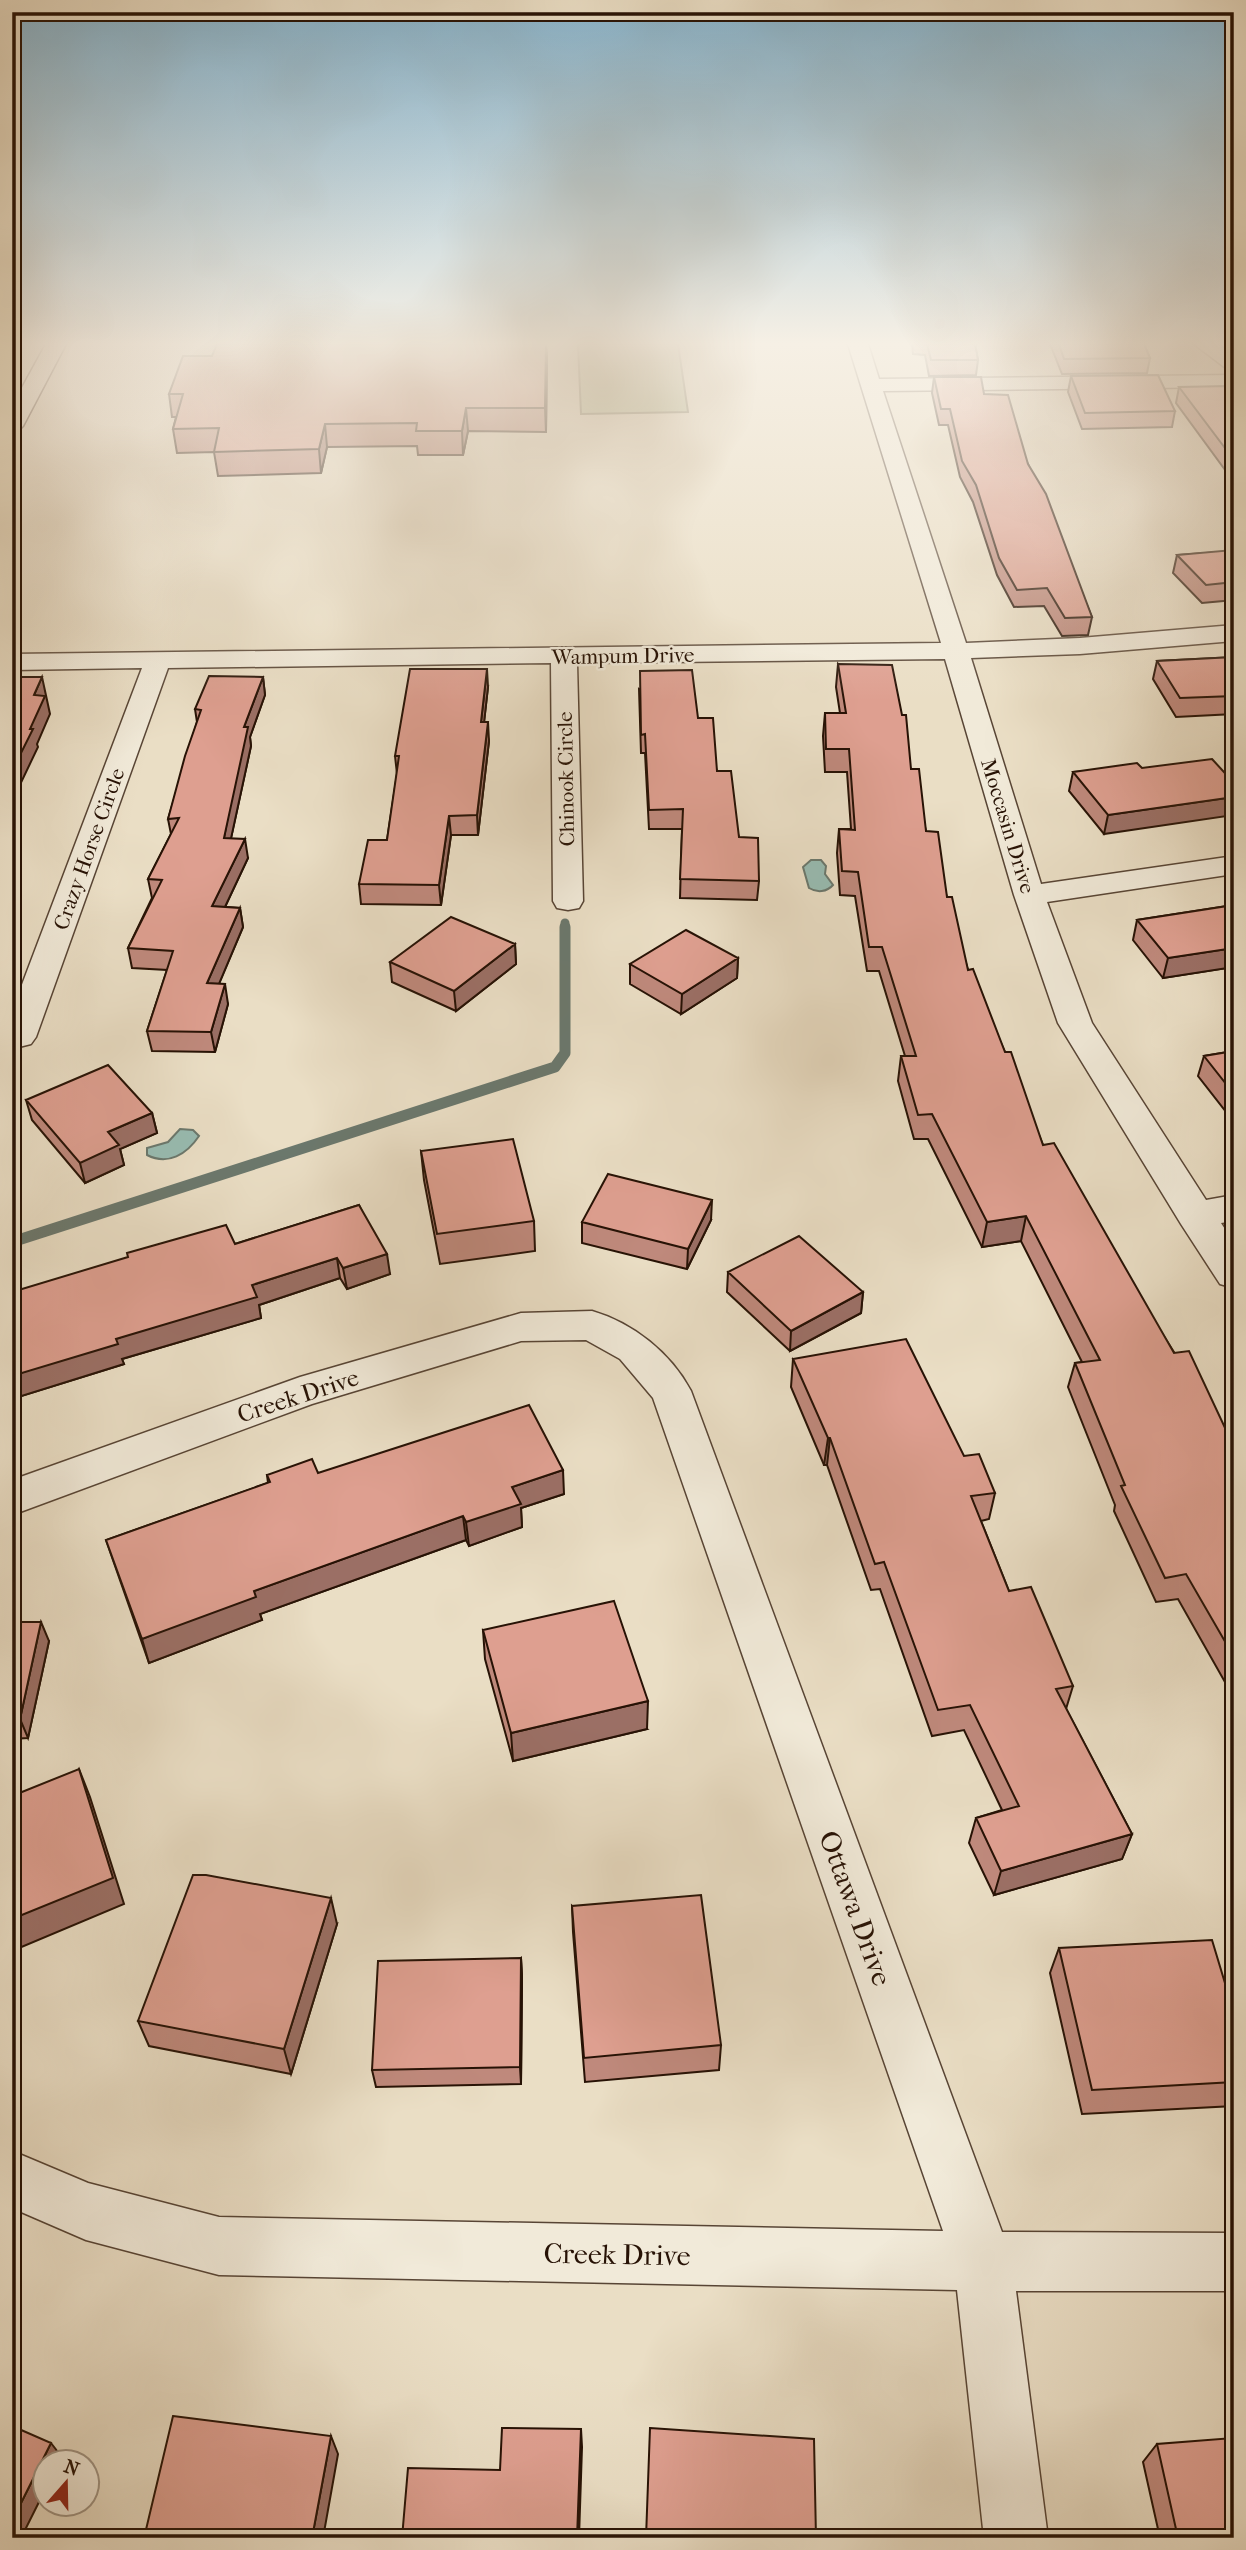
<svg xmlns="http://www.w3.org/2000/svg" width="1246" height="2550" font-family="'IM FELL French Canon',serif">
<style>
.green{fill:#b7c195;stroke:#6f6a4d;stroke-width:2}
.water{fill:#98bcb2;stroke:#6b786d;stroke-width:2}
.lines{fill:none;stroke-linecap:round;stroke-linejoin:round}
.stream-far1{stroke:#6b786d;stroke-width:9}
.stream{stroke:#6b786d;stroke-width:11}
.street-casing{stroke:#584535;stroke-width:3}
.secondary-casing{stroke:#271205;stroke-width:3}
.street{fill:#f1ead9;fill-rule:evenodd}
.secondary{fill:#f1ead9;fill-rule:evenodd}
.wall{fill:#bf897c;stroke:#271205;stroke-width:2}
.shaded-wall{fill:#9b6f65;stroke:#271205;stroke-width:2}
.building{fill:#de9f90;stroke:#271205;stroke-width:2}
.labels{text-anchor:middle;stroke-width:5;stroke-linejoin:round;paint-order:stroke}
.far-street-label{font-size:21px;fill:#271205;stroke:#f1ead9}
.street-label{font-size:24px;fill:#271205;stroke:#f1ead9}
.near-street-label{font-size:28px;fill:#271205;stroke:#f1ead9}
</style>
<rect width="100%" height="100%" fill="#eadec5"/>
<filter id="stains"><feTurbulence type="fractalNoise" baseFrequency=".00286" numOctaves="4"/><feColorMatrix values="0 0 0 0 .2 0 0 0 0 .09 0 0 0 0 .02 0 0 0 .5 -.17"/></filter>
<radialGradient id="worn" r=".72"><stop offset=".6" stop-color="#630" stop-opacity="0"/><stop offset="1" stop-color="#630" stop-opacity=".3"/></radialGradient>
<path class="green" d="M578 344H678L688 412 581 414Z"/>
<path class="water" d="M811 860H821L826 866 825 874 833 885C827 892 817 893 809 888L803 867Z
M180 1129 193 1130 199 1136C187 1154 168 1166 147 1155V1148L168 1142Z"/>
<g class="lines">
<path class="stream-far1" d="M565 923V929"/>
<path class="stream" d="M12 1242 555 1067 565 1053V927"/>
<g class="street-casing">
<path id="street" d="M848 344H868L879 379 1234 375V387L883 391 966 643 1080 638 1234 625V641L1080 654 971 658 1041 884 1234 856V874L1047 902 1092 1023 1206 1200 1234 1195V1221L1221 1223 1234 1243V1288L1220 1284 1181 1224 1058 1023 1014 895 945 659 577 663 583 901 579 908 568 910 557 908 553 901 551 663 168 668 36 1037 31 1044 19 1047 12 1046V1011L142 668 12 670V654L941 643Z
M1194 344H1217L1234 356V371L1227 369Z
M592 1311C633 1323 671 1353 691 1391L1002 2232 1234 2233V2291H1016L1048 2538H984L957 2290 219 2275 86 2240 12 2208V2151L88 2183 219 2217 943 2231 653 1398 620 1359 586 1340 521 1341 312 1404 12 1515V1480L300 1377 521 1313Z"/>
</g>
<g class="secondary-casing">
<path id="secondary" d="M46 344H66L23 426 19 430 12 432V406Z"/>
</g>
<use href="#street" class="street"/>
<use href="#secondary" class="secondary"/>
</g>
<path class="wall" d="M912 344H975L978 360 976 375 929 376 925 355 913 354Z
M1050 344H1144L1150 358 1147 373 1062 374Z
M547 353 546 432 468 431 463 455H418L417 446 327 447 321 473 218 476 214 452 177 453 173 429 176 417H172L169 394 212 356Z
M1071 376 1175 411 1172 427 1082 429 1068 392Z
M934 377 984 394 1028 464 1092 617 1088 635 1062 636 1044 606 1014 607 997 575 973 502 960 477 948 425H939L932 393Z
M1179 387 1234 393V478H1231L1176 403Z
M1234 551V600L1202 603 1173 573 1177 555Z
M1234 657V714L1176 717 1153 679 1157 661Z
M838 664 911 769 926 831 947 897 968 970 1005 1052 1043 1145 1234 1447V1698L1178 1599 1156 1602 1114 1511 1115 1505 1068 1387 1075 1363 1082 1362 1021 1241 982 1247 928 1139H914L898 1081 901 1056H905L879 971H867L855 896 840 895 837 853 839 829H851L847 772H825L823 736 825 713H840L836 687Z
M263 677 265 695 250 737 251 746 231 838 248 858 225 907 240 908 243 927 219 983 228 1004 215 1052 152 1051 147 1031 167 970 132 968 128 948 152 898 148 879 171 834 168 819 197 722 195 709Z
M488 687 484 722 489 741 478 835H451L441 905 361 904 359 884 387 840 397 774 395 756Z
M639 689 698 718 717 771 739 837 759 881 757 900 680 898 682 829H649L645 753H641Z
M1142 768 1104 834 1069 791 1073 772Z
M1234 905V967L1163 978 1133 940 1137 920Z
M515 944 516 964 456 1011 392 982 390 962Z
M738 958 737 978 681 1014 630 984V964Z
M1234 1051V1122L1198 1076 1204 1056Z
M26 1100 152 1113 157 1133 120 1149 124 1165 85 1183 32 1120Z
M421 1151 534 1221 535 1251 440 1264 424 1180Z
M359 1205 390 1274 347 1289 340 1278 259 1305 261 1318 122 1359 124 1364 12 1399V1292L235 1244Z
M711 1220 687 1269 582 1243V1222Z
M728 1272 863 1292 861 1313 790 1351 727 1292Z
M793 1359 964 1456 995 1493 989 1519 981 1521 1009 1591 1073 1686 1066 1709 1132 1834 1122 1859 994 1895 969 1843 976 1818 1002 1810 964 1730 932 1736 880 1589 871 1590 827 1465H824L791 1387Z
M318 1473 564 1494 521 1508 522 1527 469 1546 466 1540 260 1614 262 1620 149 1663 106 1540 268 1483 267 1475Z
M12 1622 49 1641 28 1738 12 1739Z
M483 1630 647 1729 513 1761 485 1659Z
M572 1906 721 2045 719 2070 585 2082 573 1932Z
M337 1924 291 2074 149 2046 138 2021Z
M1059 1948 1234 2013V2106L1082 2114 1050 1973Z
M521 1958 522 1976 521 2084 376 2087 372 2070Z
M1157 2444 1234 2538H1160L1143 2462Z"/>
<path class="shaded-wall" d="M546 344 547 353 546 432 545 408Z
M466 408 468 431 463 455 462 431Z
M325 424 327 447 321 473 319 449Z
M487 669 488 687 482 741 481 722Z
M42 677 50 714 37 744 38 747 16 793 18 801 12 816V771L30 729 34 695Z
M263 677 265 695 250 737 251 746 227 857 224 838 244 727Z
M488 722 489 741 478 835 477 815Z
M1234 797V815L1104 834 1108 815Z
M449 816 451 835 441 905 439 885Z
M245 839 248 858 216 926 212 906Z
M240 908 243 927 211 1003 207 983Z
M515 944 516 964 456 1011 454 991Z
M1234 948V967L1163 978 1168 958Z
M738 958 737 978 681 1014 682 994Z
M225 984 228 1004 215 1052 211 1032Z
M152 1113 157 1133 120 1149 124 1165 85 1183 80 1163 108 1132Z
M712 1200 711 1220 687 1269 688 1249Z
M1026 1216 1021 1241 982 1247 987 1222Z
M387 1254 390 1274 347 1289 343 1268Z
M337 1258 340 1278 259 1305 261 1318 122 1359 124 1364 12 1399V1376L116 1339 252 1285Z
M863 1292 861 1313 790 1351 791 1331Z
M828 1438H830L827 1465H824Z
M563 1470 564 1494 521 1508 522 1527 469 1546 466 1522 512 1487Z
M463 1516 466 1540 260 1614 262 1620 149 1663 142 1639 254 1591Z
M41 1622 49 1641 28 1738 20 1719Z
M648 1701 647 1729 513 1761 511 1733Z
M79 1769 90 1797 124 1904 12 1951V1919Z
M1132 1834 1122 1859 994 1895 1001 1871Z
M331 1898 337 1924 291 2074 284 2049Z
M521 1958 522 1976 521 2084 520 2067Z
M581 2429 582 2447 579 2538H577Z
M331 2436 338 2454 323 2538H312Z
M51 2443 61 2456 58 2462H46V2488L21 2538H12V2521Z"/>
<path class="building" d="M217 344H546L545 408H466L462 431H416L417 423 325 424 319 449 214 452 219 428 173 429 183 394H169L183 356H212Z
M927 344H975L978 360H931Z
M1059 344H1144L1150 358 1064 359Z
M1158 375 1175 411 1085 413 1071 376Z
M934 377H981L984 394 1008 395 1028 464 1046 494 1092 617 1065 618 1047 588 1017 590 999 558 976 485 962 461 950 409H941Z
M1228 386 1234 393V460L1179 387Z
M1233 550 1234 582 1206 585 1177 555Z
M1234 657V696L1180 698 1157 661Z
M838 664 892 665 902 715H906L911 769H919L926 831 938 832 947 897H952L968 970 973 969 1005 1052H1011L1043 1145 1054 1143 1174 1353 1189 1351 1234 1447V1657L1186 1574 1165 1578 1121 1486 1125 1485 1075 1363 1100 1360 1026 1216 987 1222 932 1114 918 1115 901 1056H916L882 947H869L858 872 842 871 839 829 855 830 849 749H826L825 713H846Z
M410 669H487L481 722H488L477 815 449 816 439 885 359 884 368 840H387L399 756H395Z
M692 670 698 718H713L717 771H731L739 837 758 838 759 881 680 879 683 809 649 810 645 734 641 735 640 671Z
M209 676 263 677 244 727H248L224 838 245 839 212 906 240 908 207 983 225 984 211 1032 147 1031 173 951 128 948 162 880 148 879 179 818 168 819 185 756 201 710 195 709Z
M12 677H42L34 695 45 696 30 729H33L12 771Z
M1212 759 1234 783V797L1108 815 1073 772 1137 763 1142 768Z
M1234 905V948L1168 958 1137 920Z
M451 917 515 944 454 991 390 962Z
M686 930 738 958 682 994 630 964Z
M1234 1051V1094L1204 1056Z
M108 1065 152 1113 108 1132 119 1145 80 1163 26 1100Z
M513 1139 534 1221 437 1234 421 1151Z
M608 1174 712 1200 688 1249 582 1222Z
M359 1205 387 1254 343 1268 337 1258 252 1285 257 1297 116 1339 118 1344 12 1376V1292L128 1257 127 1253 226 1225 235 1244Z
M799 1236 863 1292 791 1331 728 1272Z
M906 1339 964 1456 979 1454 995 1493 971 1496 1009 1591 1031 1587 1073 1686 1056 1689 1132 1834 1001 1871 976 1818 1019 1806 970 1705 938 1710 884 1562 875 1564 830 1438H828L793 1359Z
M529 1405 563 1470 512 1487 521 1504 466 1522 463 1516 254 1591 256 1597 142 1639 106 1540 270 1482 267 1475 312 1459 318 1473Z
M614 1601 648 1701 511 1733 483 1630Z
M12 1622H41L20 1719H12Z
M79 1769 113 1878 12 1919V1796Z
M193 1875H206L331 1898 284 2049 138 2021Z
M701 1895 721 2045 584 2058 572 1906Z
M1212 1940 1234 2013V2082L1092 2090 1059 1948Z
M521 1958 520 2067 372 2070 378 1961Z
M173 2416 331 2436 312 2538H144Z
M12 2426 51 2443 12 2521Z
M502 2428 581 2429 577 2538H402L408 2468 500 2470Z
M650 2428 814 2439 816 2538H646Z
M1233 2438 1234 2538H1178L1157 2444Z"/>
<linearGradient id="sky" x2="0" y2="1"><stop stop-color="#88b7d2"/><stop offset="0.49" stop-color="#f6f0e5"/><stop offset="1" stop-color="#f6f0e5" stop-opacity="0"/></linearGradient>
<rect width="1246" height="701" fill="url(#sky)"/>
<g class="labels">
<g class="far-street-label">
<text transform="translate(623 656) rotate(-1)" y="7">Wampum Drive</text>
<text transform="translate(566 779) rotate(-91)" y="7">Chinook Circle</text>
<text transform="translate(1008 826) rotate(73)" y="7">Moccasin Drive</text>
<text transform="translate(89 849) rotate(-70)" y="7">Crazy Horse Circle</text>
</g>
<g class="street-label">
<text transform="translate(298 1396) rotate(-18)" y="8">Creek Drive</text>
</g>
<g class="near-street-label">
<text transform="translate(856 1908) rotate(70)" y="10">Ottawa Drive</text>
<text transform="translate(617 2254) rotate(1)" y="10">Creek Drive</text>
</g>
</g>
<rect width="1246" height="2550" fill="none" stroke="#eadec5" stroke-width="42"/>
<rect x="14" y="14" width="1218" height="2522" fill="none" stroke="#271205" stroke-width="3.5"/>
<rect x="21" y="21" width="1204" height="2508" fill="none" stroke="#271205" stroke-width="2"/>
<g transform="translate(66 2483) rotate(20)"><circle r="33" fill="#f1ead9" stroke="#a09484" stroke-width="2"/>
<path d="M0-5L12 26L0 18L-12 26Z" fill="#8f2418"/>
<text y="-10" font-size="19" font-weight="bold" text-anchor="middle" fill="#271205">N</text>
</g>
<rect width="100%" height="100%" filter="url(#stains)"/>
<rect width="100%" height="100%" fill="url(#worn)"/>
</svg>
